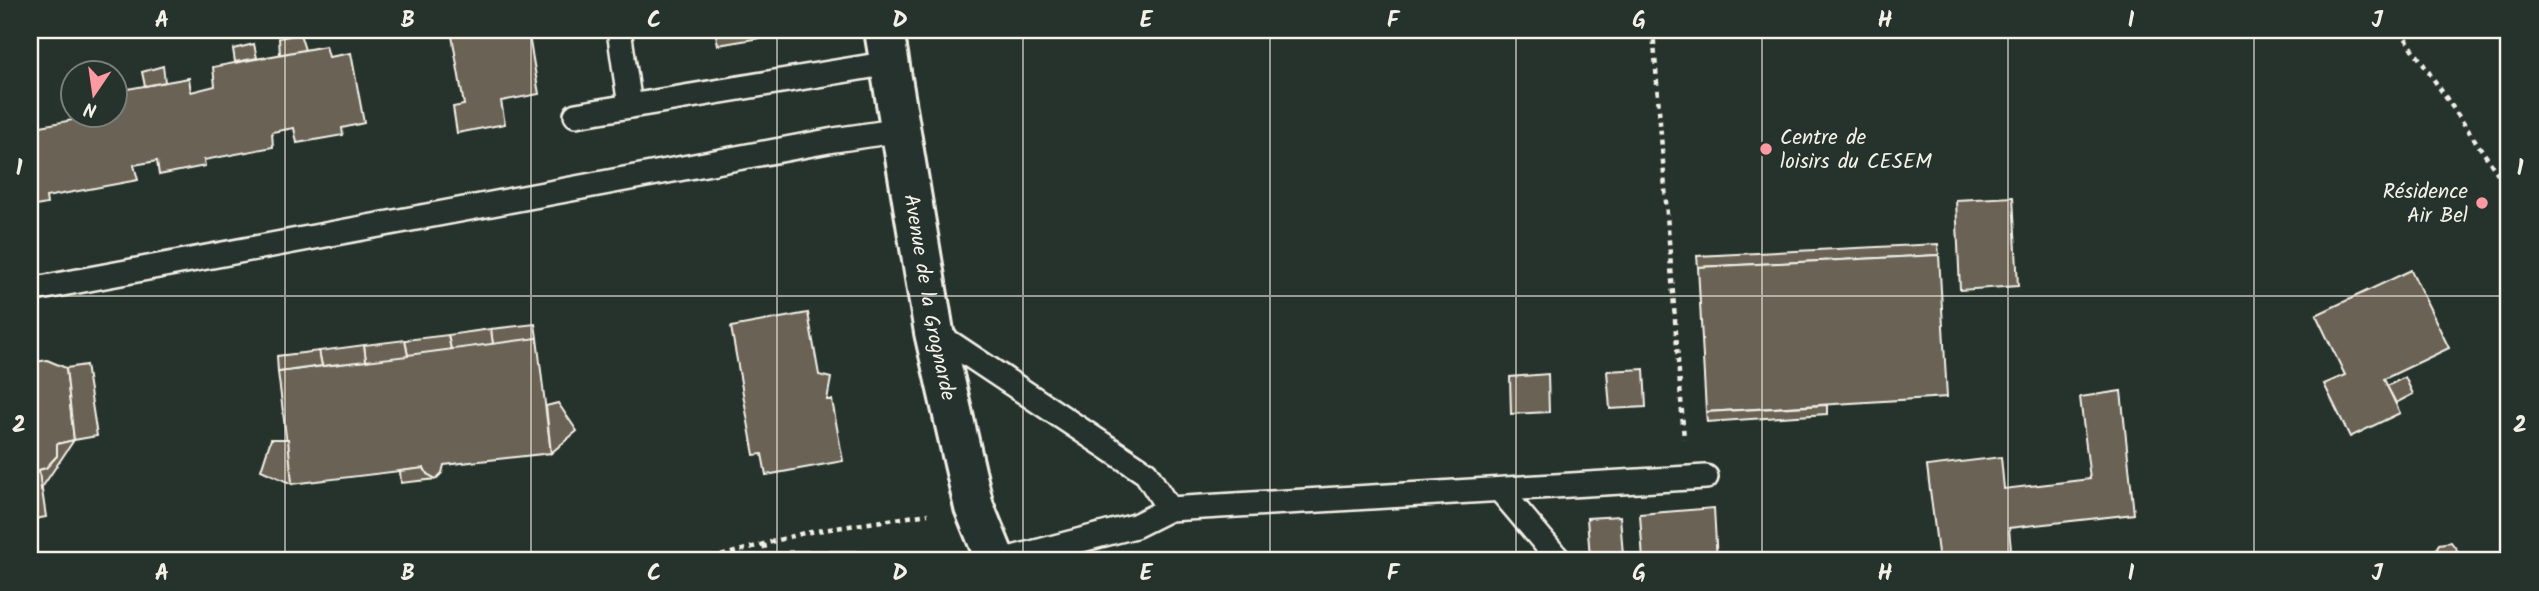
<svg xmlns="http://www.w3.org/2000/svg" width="2539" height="591" font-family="Kalam,sans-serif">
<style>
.green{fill:#5f7356;stroke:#aab29f;stroke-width:2}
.building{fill:#6b6354;stroke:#f4f1e8;stroke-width:2}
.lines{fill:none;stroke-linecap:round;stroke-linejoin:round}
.service-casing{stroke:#f4f1e8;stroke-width:28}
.tertiary-casing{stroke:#f4f1e8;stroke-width:44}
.path{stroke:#f4f1e8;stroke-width:4.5;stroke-dasharray:5 5;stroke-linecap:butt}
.service{stroke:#26332d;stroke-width:23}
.tertiary{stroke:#26332d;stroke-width:38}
.grid{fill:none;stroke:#f4f1e8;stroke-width:2;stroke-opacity:0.55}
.poi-dot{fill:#ff9aa2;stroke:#26332d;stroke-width:2.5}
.labels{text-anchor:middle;stroke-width:6;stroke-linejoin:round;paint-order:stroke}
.poi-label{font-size:21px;fill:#f4f1e8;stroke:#26332d;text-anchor:start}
.street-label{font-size:21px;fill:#f4f1e8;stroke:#26332d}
.neatline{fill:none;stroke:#f4f1e8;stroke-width:2.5}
.grid-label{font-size:23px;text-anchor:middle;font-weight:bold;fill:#f4f1e8}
</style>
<rect width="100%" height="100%" fill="#26332d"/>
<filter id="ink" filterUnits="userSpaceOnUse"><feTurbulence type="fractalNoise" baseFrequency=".0143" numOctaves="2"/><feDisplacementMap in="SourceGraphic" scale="14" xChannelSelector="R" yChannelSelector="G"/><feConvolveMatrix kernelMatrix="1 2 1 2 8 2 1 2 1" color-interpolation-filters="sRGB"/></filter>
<g filter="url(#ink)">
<!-- green -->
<path class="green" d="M789 551H855L894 561H790Z"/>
<!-- building -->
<g class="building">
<path d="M451 30H528L539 94 501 101 505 124 457 133 453 107 464 105Z"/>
<path d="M715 30H765L766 37 718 45Z"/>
<path d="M300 34 305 50 280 55 279 38Z"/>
<path d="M254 44 257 58 235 62 233 49Z"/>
<path d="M326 46 329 57 351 53 364 123 342 128 343 135 297 143 294 128 272 132 273 147 204 160 205 166 159 175 157 161 134 165 138 180 46 197 47 204 30 207V128L78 119V116H116V91L189 78 191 92 215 86 213 67Z"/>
<path d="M163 66 165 82 145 86 142 72Z"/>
<path d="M2013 197 2018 286 1960 290 1956 200Z"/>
<path d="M1938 244 1939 255 1698 267 1697 256Z"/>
<path d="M1939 255 1947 397 1706 412 1698 267Z"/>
<path d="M2411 270 2449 348 2384 379 2400 413 2350 437 2324 384 2345 375 2316 315Z"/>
<path d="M808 313 819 375 831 378 827 400H832L843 461 766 475 762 454 754 455 731 327Z"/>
<path d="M535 324 537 338 493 345 491 329Z"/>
<path d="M491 329 493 345 451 350 448 335Z"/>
<path d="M448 335 451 350 408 356 405 340Z"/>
<path d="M537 338 551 453 444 465 442 473 436 479 427 474 424 468 292 484 278 372Z"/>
<path d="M405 340 408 356 366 361 364 345Z"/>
<path d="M364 345 366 361 322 366 319 351Z"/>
<path d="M319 351 322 366 278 372 277 356Z"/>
<path d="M47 360 66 368 74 440 57 444V456L46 468 39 470 46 517 30 520V363Z"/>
<path d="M86 365 97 436 74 440 66 368Z"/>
<path d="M1644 369 1646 407 1610 409 1607 371Z"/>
<path d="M1548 374 1549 412 1511 414 1510 377Z"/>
<path d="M2405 377 2413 394 2396 403 2387 386Z"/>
<path d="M2121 391 2134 514 2009 528 2012 561H1939L1927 466 2001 457 2004 489 2090 479 2080 397Z"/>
<path d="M558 403 577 431 551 453 546 406Z"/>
<path d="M1827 405V414L1707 422 1706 412Z"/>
<path d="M271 439H288L292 484 261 470Z"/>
<path d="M74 440 41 489 39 470 46 468 57 456V444Z"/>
<path d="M424 468 427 474 436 479 401 483 400 471Z"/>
<path d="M1714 508 1717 561H1643L1640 514Z"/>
<path d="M1620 516 1623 555 1590 558 1587 518Z"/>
<path d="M2451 542 2463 558 2459 561H2429L2439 544Z"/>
<path d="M2433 554 2429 561H2356Z"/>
</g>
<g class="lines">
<!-- service casing -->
<g class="service-casing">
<g id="service">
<path d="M619 30 630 106"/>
<path d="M576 115 890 63"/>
<path d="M30 290 834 140 902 130"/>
<path d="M934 332 1146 473 1169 509"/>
<path d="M1500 490 1560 561"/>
<path d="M1001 561 1135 526 1169 509 1706 477"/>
</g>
</g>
<!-- tertiary casing -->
<g class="tertiary-casing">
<g id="tertiary">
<path id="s1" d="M884 30 934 332 974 507 996 561"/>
</g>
</g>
<!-- path -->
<g class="path">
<path d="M1653 30 1684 439"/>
<path d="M2400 30 2509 190"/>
<path d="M764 544 768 561"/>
<path d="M702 561 804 533 928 514"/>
</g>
<!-- service -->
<use href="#service" class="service"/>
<!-- tertiary -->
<use href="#tertiary" class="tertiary"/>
</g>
</g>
<!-- grid -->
<path class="grid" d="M285 30V561M531 30V561M777 30V561M1023 30V561M1270 30V561M1516 30V561M1762 30V561M2008 30V561M2254 30V561M30 296H2509"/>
<!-- markers -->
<g class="poi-dot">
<circle cx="1766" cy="149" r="7"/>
<circle cx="2482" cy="203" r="7"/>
</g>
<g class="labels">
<!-- poi labels -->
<g class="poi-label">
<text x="1780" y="144">Centre de<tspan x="1780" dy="24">loisirs du CESEM</tspan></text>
<text x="2468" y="198" text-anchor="end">Résidence<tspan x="2468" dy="24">Air Bel</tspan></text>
</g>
<!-- street labels -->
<g class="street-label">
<text dy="7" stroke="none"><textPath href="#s1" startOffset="271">Avenue de la Grognarde</textPath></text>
</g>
</g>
<!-- margin -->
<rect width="2539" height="591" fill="none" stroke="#26332d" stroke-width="77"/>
<!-- north arrow -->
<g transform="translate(94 94) rotate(193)"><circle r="33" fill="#26332d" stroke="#787f78" stroke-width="2"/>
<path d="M0-5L12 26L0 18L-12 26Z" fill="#ff9aa2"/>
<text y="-10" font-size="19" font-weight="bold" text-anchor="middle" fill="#f4f1e8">N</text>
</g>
<rect x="38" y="38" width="2462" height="514" class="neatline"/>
<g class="grid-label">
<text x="162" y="27">A</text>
<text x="408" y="27">B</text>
<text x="654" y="27">C</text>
<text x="900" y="27">D</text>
<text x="1146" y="27">E</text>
<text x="1393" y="27">F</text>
<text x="1639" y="27">G</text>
<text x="1885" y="27">H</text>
<text x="2131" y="27">I</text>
<text x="2377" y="27">J</text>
<text x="19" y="175">1</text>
<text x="2520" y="175">1</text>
<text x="19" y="432">2</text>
<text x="2520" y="432">2</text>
<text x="162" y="580">A</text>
<text x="408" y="580">B</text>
<text x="654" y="580">C</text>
<text x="900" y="580">D</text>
<text x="1146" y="580">E</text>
<text x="1393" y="580">F</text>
<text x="1639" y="580">G</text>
<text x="1885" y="580">H</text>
<text x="2131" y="580">I</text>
<text x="2377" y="580">J</text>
</g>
</svg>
